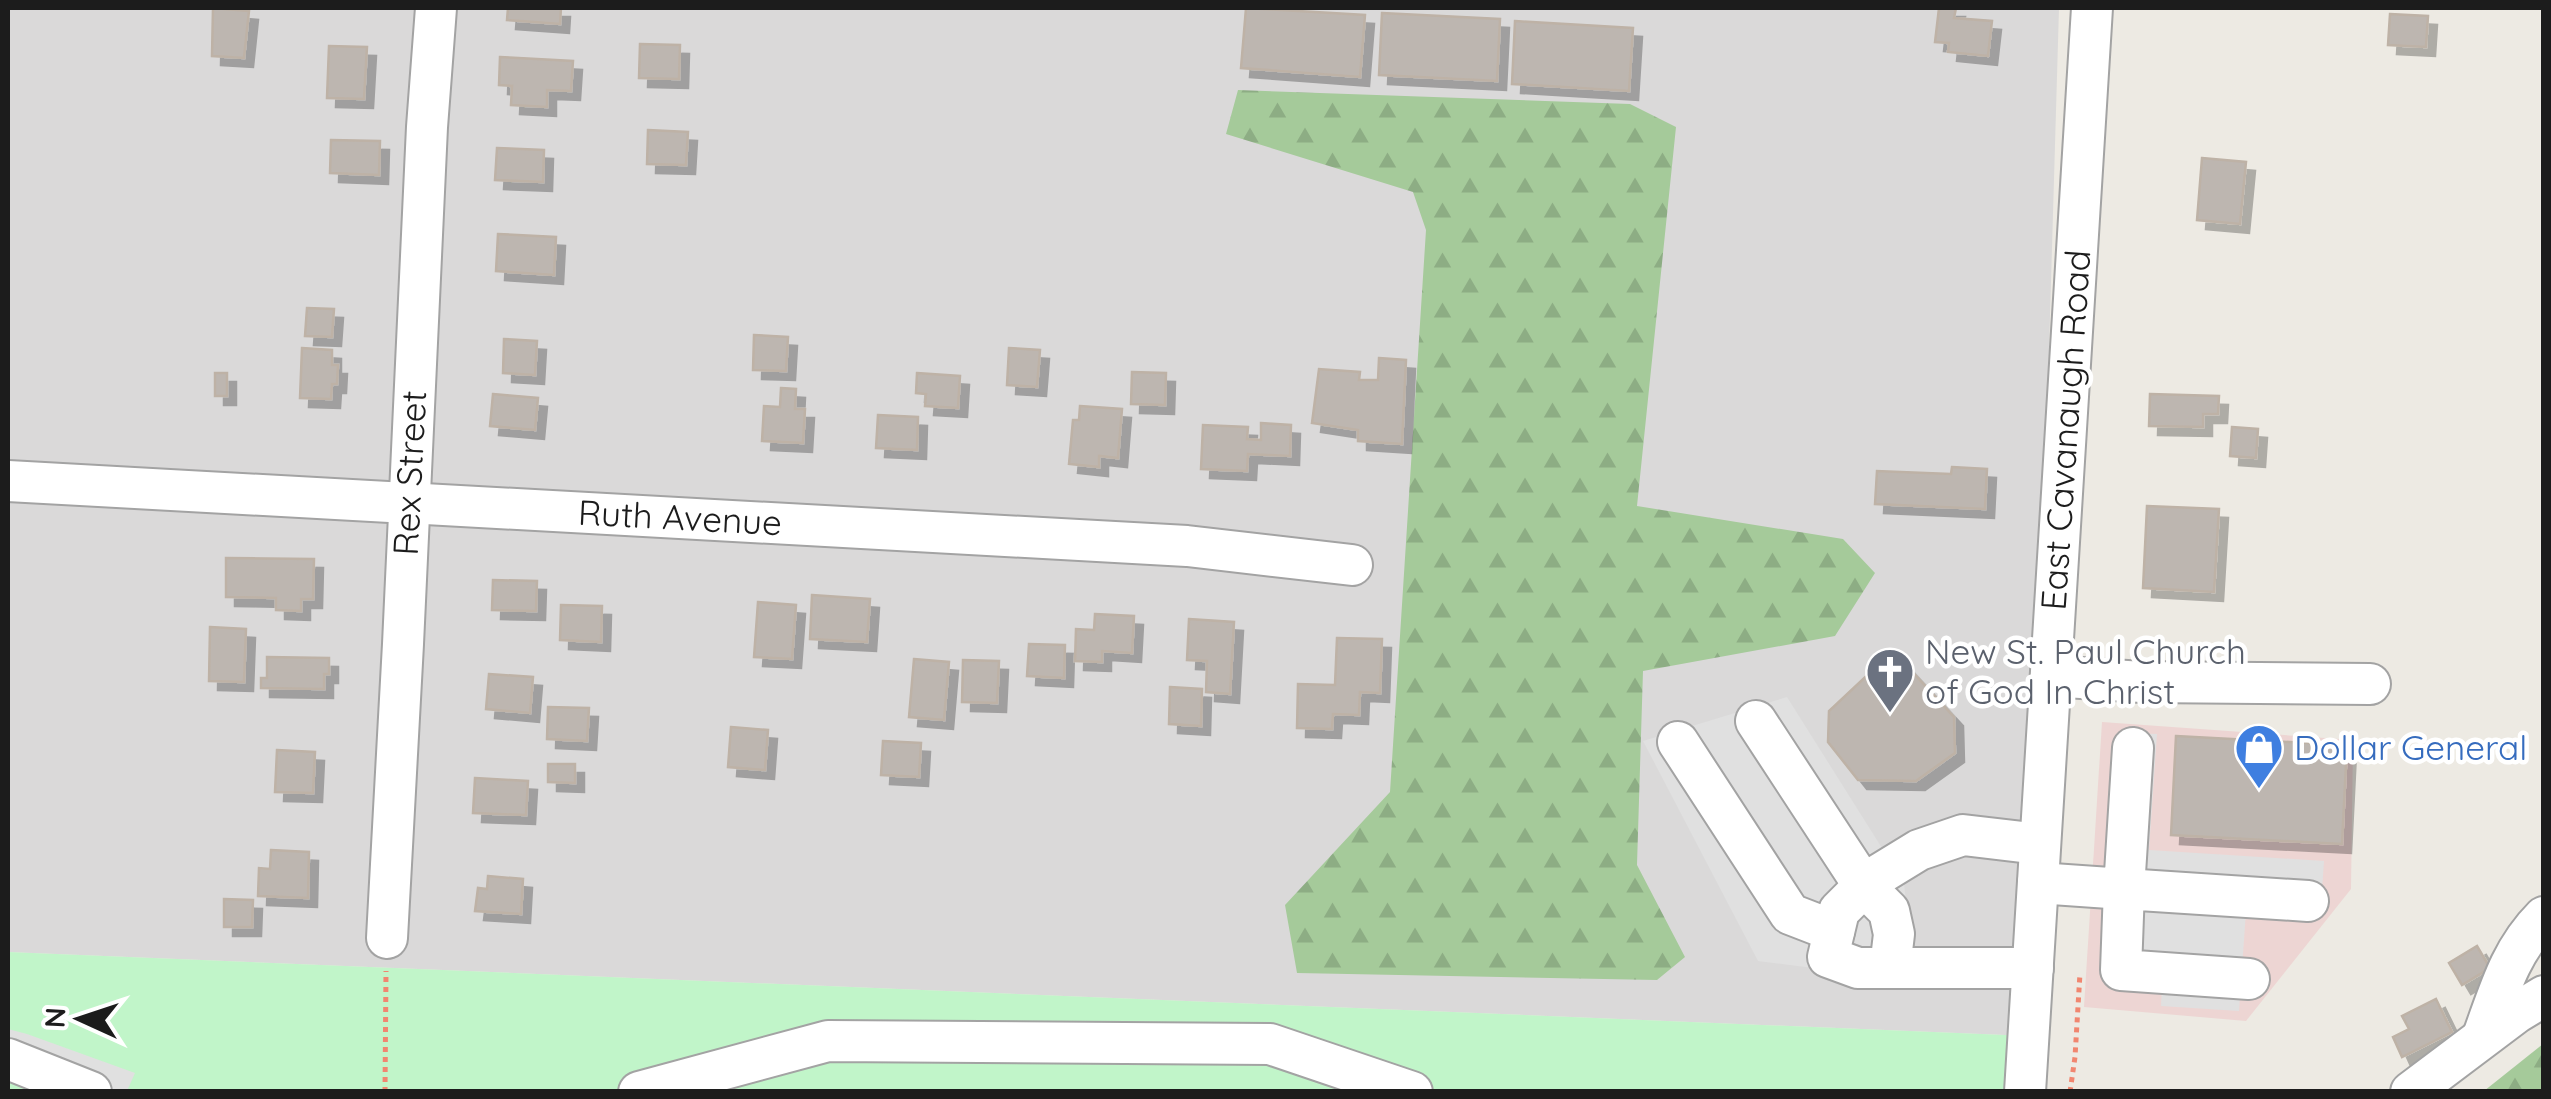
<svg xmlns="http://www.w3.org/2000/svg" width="2551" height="1099" font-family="Quicksand,sans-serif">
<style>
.residential{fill:#dad9d9}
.commercial{fill:#edd5d3}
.forest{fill:url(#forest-firs)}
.park{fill:#c1f5c9}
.parking{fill:#e0e0e0}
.building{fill:#bdb6b0;stroke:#beb2a6;stroke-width:2.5;filter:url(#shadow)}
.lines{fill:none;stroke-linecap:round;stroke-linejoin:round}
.minor-casing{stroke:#a3a3a3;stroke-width:44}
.path{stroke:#f18670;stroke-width:5;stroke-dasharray:5 5;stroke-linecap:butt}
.minor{stroke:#fff;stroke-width:40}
.labels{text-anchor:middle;stroke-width:9;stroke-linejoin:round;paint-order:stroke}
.street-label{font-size:35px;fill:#1c1c1c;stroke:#fff}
.worship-label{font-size:35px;fill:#5b616d;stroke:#fff;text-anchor:start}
.shop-label{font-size:35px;fill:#366cbe;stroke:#fff;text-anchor:start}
</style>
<defs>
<pattern id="forest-firs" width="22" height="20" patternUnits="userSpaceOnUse" patternTransform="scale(2.5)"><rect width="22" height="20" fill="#a5ca9a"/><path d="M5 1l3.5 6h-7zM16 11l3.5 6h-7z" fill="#8dad84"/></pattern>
<filter id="shadow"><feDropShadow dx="9" dy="9" stdDeviation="0" flood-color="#0004"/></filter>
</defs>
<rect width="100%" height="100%" fill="#edeae3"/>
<!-- residential -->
<path class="residential" d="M8 8H2059L2029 1036 8 952Z"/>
<!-- commercial -->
<path class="commercial" d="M2102 722 2353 740 2351 889 2246 1021 2084 1007Z"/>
<!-- forest -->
<g class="forest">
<path d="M1238 90 1630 104 1676 127 1637 506 1843 539 1875 573 1835 636 1643 671 1637 865 1685 957 1657 980 1297 973 1285 905 1390 792 1426 230 1413 192 1226 134Z"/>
<path d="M2543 1044V1091H2484Z"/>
</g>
<!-- park -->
<path class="park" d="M8 952 2029 1036 2027 1092H8Z"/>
<!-- parking -->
<g class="parking">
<path d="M1787 697 1904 883 1915 981 1758 961 1643 741Z"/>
<path d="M2126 733 2157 734 2149 850 2324 861 2321 905 2246 911 2239 1011 2161 1006 2162 984 2110 981Z"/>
<path d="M8 1029 27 1034 135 1073 127 1091H40L8 1078Z"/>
</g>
<!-- building -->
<g class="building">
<path d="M213 8 249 11 244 58 212 56Z"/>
<path d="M508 8H561L560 24 507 20Z"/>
<path d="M1246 8 1365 15 1360 77 1241 68Z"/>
<path d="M1939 8H1956L1954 18 1992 21 1988 56 1948 52 1949 43 1935 42Z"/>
<path d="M1382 13 1500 19 1497 81 1379 75Z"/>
<path d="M2390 14 2428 16 2426 47 2388 45Z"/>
<path d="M1515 21 1633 28 1629 91 1512 84Z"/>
<path d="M640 44 680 45 679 79 639 78Z"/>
<path d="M329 46 367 47 364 99 327 98Z"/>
<path d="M500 57 573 61 571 91 547 90V107L511 105 512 86 499 85Z"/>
<path d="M648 130 688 132 686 165 647 164Z"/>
<path d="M331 140 380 141 379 175 330 173Z"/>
<path d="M497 148 544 150 543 182 495 180Z"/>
<path d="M2202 158 2246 162 2240 224 2197 220Z"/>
<path d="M498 234 556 237 554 275 496 271Z"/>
<path d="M307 308 334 309 332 337 305 336Z"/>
<path d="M754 335 788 337 786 371 753 370Z"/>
<path d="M504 339 537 341 535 375 503 373Z"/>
<path d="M302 348 332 350V365H338L337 384H332L331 399 300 398Z"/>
<path d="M1009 348 1040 350 1037 387 1007 385Z"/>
<path d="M1379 358 1406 360 1402 444 1358 441V430L1312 423 1319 369 1360 372 1359 380H1378Z"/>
<path d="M1132 372 1166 373 1165 405 1131 404Z"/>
<rect x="215" y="373" width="12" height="23"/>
<path d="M917 373 960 376 958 408 925 406 926 394 916 393Z"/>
<path d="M781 388 796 389 795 409H805L803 443 762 441 764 406 780 407Z"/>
<path d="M493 394 538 398 535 430 490 426Z"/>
<path d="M2150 394 2219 396 2218 414H2203V427L2149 426Z"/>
<path d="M1080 406 1122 409 1118 458 1099 456V467L1069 464 1073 420H1079Z"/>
<path d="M878 415 918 417 917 450 876 448Z"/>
<path d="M1261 423 1291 425 1290 456 1248 454 1247 471 1201 469 1203 425 1248 427 1247 439 1261 440Z"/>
<path d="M2232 427 2258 429 2256 458 2230 456Z"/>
<path d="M1952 467 1987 469 1985 509 1875 504 1877 471 1951 474Z"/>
<path d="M2147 506 2219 509 2214 592 2143 588Z"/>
<path d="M226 558 314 559 313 599H301V611L276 610V598L226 597Z"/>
<path d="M493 580 537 581 536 611 492 610Z"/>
<path d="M812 595 870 599 867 642 810 639Z"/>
<path d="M758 602 796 605 792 659 754 657Z"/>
<path d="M561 605 602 606 601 642 560 640Z"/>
<path d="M1095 614 1134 616 1132 653 1102 651V662L1075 661 1076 629 1094 630Z"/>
<path d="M1189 619 1234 622 1230 694 1206 692 1207 661 1187 660Z"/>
<path d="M210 627 246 629 244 682 209 681Z"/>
<path d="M1337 638 1382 639 1380 693 1360 692 1359 715 1333 714 1332 729 1297 728 1298 684 1335 685Z"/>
<path d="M1029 644 1065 645 1064 678 1027 676Z"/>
<path d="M1893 651 1954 717 1955 753 1916 781 1858 780 1828 742 1829 711Z"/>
<path d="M267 657 329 658V674H324V689L261 688V678H267Z"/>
<path d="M914 659 949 662 944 720 909 717Z"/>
<path d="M963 660 999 661 997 703 962 702Z"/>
<path d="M489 674 533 677 530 713 486 709Z"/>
<path d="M1170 687 1202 689 1201 726 1169 724Z"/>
<path d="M548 707 589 708 587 741 547 739Z"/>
<path d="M731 727 768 730 765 770 728 767Z"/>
<path d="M2176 736 2347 745 2342 844 2171 835Z"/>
<path d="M883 741 921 743 919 777 881 775Z"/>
<path d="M277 750 315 752 313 793 275 792Z"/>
<path d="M548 764H575V783L548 782Z"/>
<path d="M475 778 528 781 526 815 473 813Z"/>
<path d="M271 850 309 852 308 898 258 896 259 868 270 869Z"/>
<path d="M488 876 523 879 521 914 475 911 478 888 487 889Z"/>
<path d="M224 899 253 900 252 927H224Z"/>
<path d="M2477 946 2490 968 2462 985 2449 963Z"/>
<path d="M2436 999 2452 1032 2402 1057 2393 1037 2409 1029 2402 1016Z"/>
</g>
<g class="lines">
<!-- minor casing -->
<g class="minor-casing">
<g id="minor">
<path d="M8 481 1187 546 1352 565"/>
<path d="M2051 676 2142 682 2370 684"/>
<path d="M1756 721 1864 886 1889 911 1894 934 1890 968"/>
<path d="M1678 742 1790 914 1834 931"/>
<path d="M2038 883 2124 889 2133 748"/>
<path d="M387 938 403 644 427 127 436 8"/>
<path d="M2033 968H1858L1828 957 1839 911 1870 880 1919 850 1963 835 2040 844"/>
<path d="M2249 979 2121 970 2124 889 2308 901"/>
<path d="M2483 1036C2499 992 2510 951 2544 917"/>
<path d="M8 1059 91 1092"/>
<path d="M639 1092 828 1041 1270 1044 1412 1092"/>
<path d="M2025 1092 2092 8"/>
<path d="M2411 1092 2516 1013 2544 996"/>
</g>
</g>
<!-- path -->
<g class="path">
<path d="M385 1092 386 971"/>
<path d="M2070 1092 2075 1057 2080 973"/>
</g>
<!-- minor -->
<use href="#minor" class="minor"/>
</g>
<!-- icons -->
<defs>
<g id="church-pin" transform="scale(2.5)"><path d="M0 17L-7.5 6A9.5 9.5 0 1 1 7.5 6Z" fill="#6b7280" stroke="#fff"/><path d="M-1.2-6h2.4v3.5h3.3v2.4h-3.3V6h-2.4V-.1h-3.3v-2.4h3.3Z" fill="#fff"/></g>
<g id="shop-pin" transform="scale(2.5)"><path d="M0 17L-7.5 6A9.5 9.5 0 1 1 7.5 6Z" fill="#3f7fe0" stroke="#fff"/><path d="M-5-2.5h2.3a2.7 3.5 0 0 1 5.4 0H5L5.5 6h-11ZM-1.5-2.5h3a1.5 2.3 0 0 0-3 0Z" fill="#fff"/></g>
</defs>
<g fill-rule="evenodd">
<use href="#church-pin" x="1890" y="672"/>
<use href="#shop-pin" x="2259" y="748"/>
</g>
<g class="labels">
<!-- street labels -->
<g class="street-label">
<text transform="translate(2066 430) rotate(-86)" y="12">East Cavanaugh Road</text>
<text transform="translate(410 473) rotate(-87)" y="12">Rex Street</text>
<text transform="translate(680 518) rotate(3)" y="12">Ruth Avenue</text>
</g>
<!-- worship labels -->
<g class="worship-label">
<text x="1925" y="664">New St. Paul Church<tspan x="1925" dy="40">of God In Christ</tspan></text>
</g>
<!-- shop labels -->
<g class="shop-label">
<text x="2294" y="760">Dollar General</text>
</g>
</g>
<!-- border -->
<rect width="2551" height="1099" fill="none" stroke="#1c1c1c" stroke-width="20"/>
<!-- north arrow -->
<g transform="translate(80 1019) rotate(273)" stroke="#ffffff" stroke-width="8" paint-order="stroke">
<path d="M0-8L18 38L0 25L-18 38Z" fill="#1c1c1c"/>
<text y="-15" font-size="28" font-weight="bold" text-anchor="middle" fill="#1c1c1c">N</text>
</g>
</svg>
